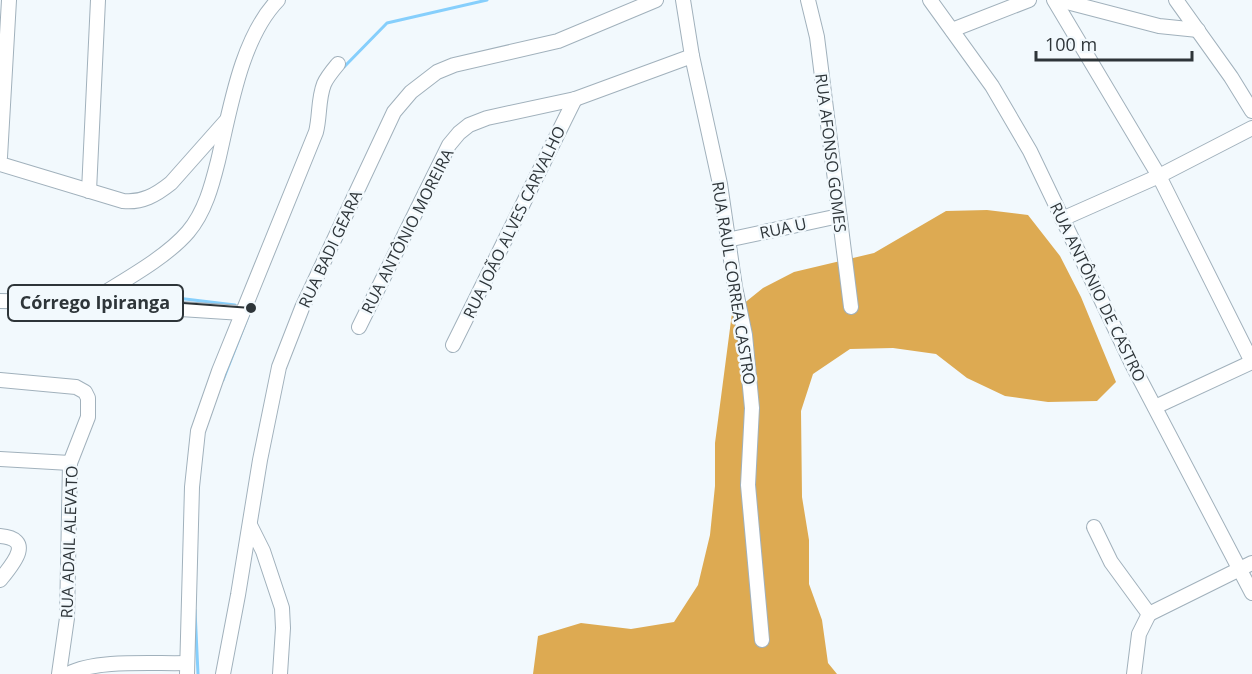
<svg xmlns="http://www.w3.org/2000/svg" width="1252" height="674" font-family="'Open Sans',sans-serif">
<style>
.forest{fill:#ddaa52}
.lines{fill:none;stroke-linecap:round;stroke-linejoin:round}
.stream{stroke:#86cffc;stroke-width:3}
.minor-casing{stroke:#a1b1bc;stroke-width:16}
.minor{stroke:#fff;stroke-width:14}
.labels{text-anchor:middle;stroke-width:5;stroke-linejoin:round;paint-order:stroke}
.street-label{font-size:16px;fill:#2e3539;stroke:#f2f9fd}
.leader{fill:none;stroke:#2e3539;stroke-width:2}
.callout-dot{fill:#2e3539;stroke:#f2f9fd;stroke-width:2}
.callout{fill:#f2f9fd;stroke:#2e3539;stroke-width:2}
.callout-label{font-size:18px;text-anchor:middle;font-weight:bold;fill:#2e3539}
</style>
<rect width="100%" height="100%" fill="#f2f9fd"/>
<!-- forest -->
<path class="forest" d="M987 210 1028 215 1060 256 1081 297 1116 382 1097 401 1048 402 1005 396 967 378 936 354 893 348 850 349 813 374 801 411 802 497 809 540V584L822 620 828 663 837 674H533L538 636 581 623 631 629 674 622 698 585 710 535 715 486V443L732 313 763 288 794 272 874 253 946 211Z"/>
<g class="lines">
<!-- stream -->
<g class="stream">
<path d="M344 67 387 23 487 0"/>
<path d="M125 295 177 298 235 305"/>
<path d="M223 380 250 311"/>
<path d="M195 610 198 674"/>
</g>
<!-- minor casing -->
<g class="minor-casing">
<g id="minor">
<path d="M683 0 692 56 720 184 735 287 745 335 752 408 748 485 762 640"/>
<path d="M808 0 817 37 851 307"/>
<path d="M930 0 992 86 1030 151 1132 364 1252 593"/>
<path d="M1054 0 1159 176 1252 362"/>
<path d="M1059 0 1159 26 1198 30"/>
<path d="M1176 0 1231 77 1252 111"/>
<path d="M952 30 1029 0"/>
<path d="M0 157 9 0"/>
<path d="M0 164 123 201C142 203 156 195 171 183L226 121"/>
<path d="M89 191 98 0"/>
<path d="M1062 219 1159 176 1252 128"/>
<path d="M727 240 839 216"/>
<path d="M0 301 88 303 242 313"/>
<path d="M88 303C119 283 165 259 188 232 205 212 212 185 218 161 230 110 241 38 278 0"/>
<path d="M359 327 449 145 459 133 469 125 487 118 575 99 692 56"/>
<path d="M453 345 575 99"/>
<path d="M0 380 76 387 85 392 88 398V417L70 463 67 618 59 674"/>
<path d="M1155 407 1252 362"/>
<path d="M0 459 70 463"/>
<path d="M250 525 263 551 282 608 283 628 280 674"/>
<path d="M1094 527 1111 562 1149 614"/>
<path d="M0 536C35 539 13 564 0 580"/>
<path d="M1149 614 1252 563"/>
<path d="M68 674C97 659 153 664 187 663"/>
<path d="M187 674 192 487 198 431 219 371 316 132C320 117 318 99 324 84 327 77 333 70 338 64"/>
<path d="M223 674 238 595 260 460 279 367 302 308 394 112 411 92 437 72 454 65 558 41 656 0"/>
<path d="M1134 674 1139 634 1149 614"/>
</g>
</g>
<!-- minor -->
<use href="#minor" class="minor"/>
</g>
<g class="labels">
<!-- street labels -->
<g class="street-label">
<text transform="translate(831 153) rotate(83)" y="6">RUA AFONSO GOMES</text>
<text transform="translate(514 222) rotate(-64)" y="6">RUA JOÃO ALVES CARVALHO</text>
<text transform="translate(783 228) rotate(-12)" y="6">RUA U</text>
<text transform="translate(407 231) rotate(-63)" y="6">RUA ANTÔNIO MOREIRA</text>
<text transform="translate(330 249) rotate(-65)" y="6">RUA BADI GEARA</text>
<text transform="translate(734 283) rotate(81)" y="6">RUA RAUL CORREA CASTRO</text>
<text transform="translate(1098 292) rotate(64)" y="6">RUA ANTÔNIO DE CASTRO</text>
<text transform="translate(69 542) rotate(-88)" y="6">RUA ADAIL ALEVATO</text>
</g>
</g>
<!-- callouts -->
<path class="leader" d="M251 308L183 303"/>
<circle class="callout-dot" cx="251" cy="308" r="6"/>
<rect class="callout" x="8" y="285" width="175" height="36" rx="6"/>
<g class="callout-label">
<text x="95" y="309">Córrego Ipiranga</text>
</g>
<!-- scale -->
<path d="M1036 51v9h156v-9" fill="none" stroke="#2e3539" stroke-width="3"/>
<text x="1045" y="51" font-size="18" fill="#2e3539" stroke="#f2f9fd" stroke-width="4.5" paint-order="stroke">100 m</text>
</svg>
